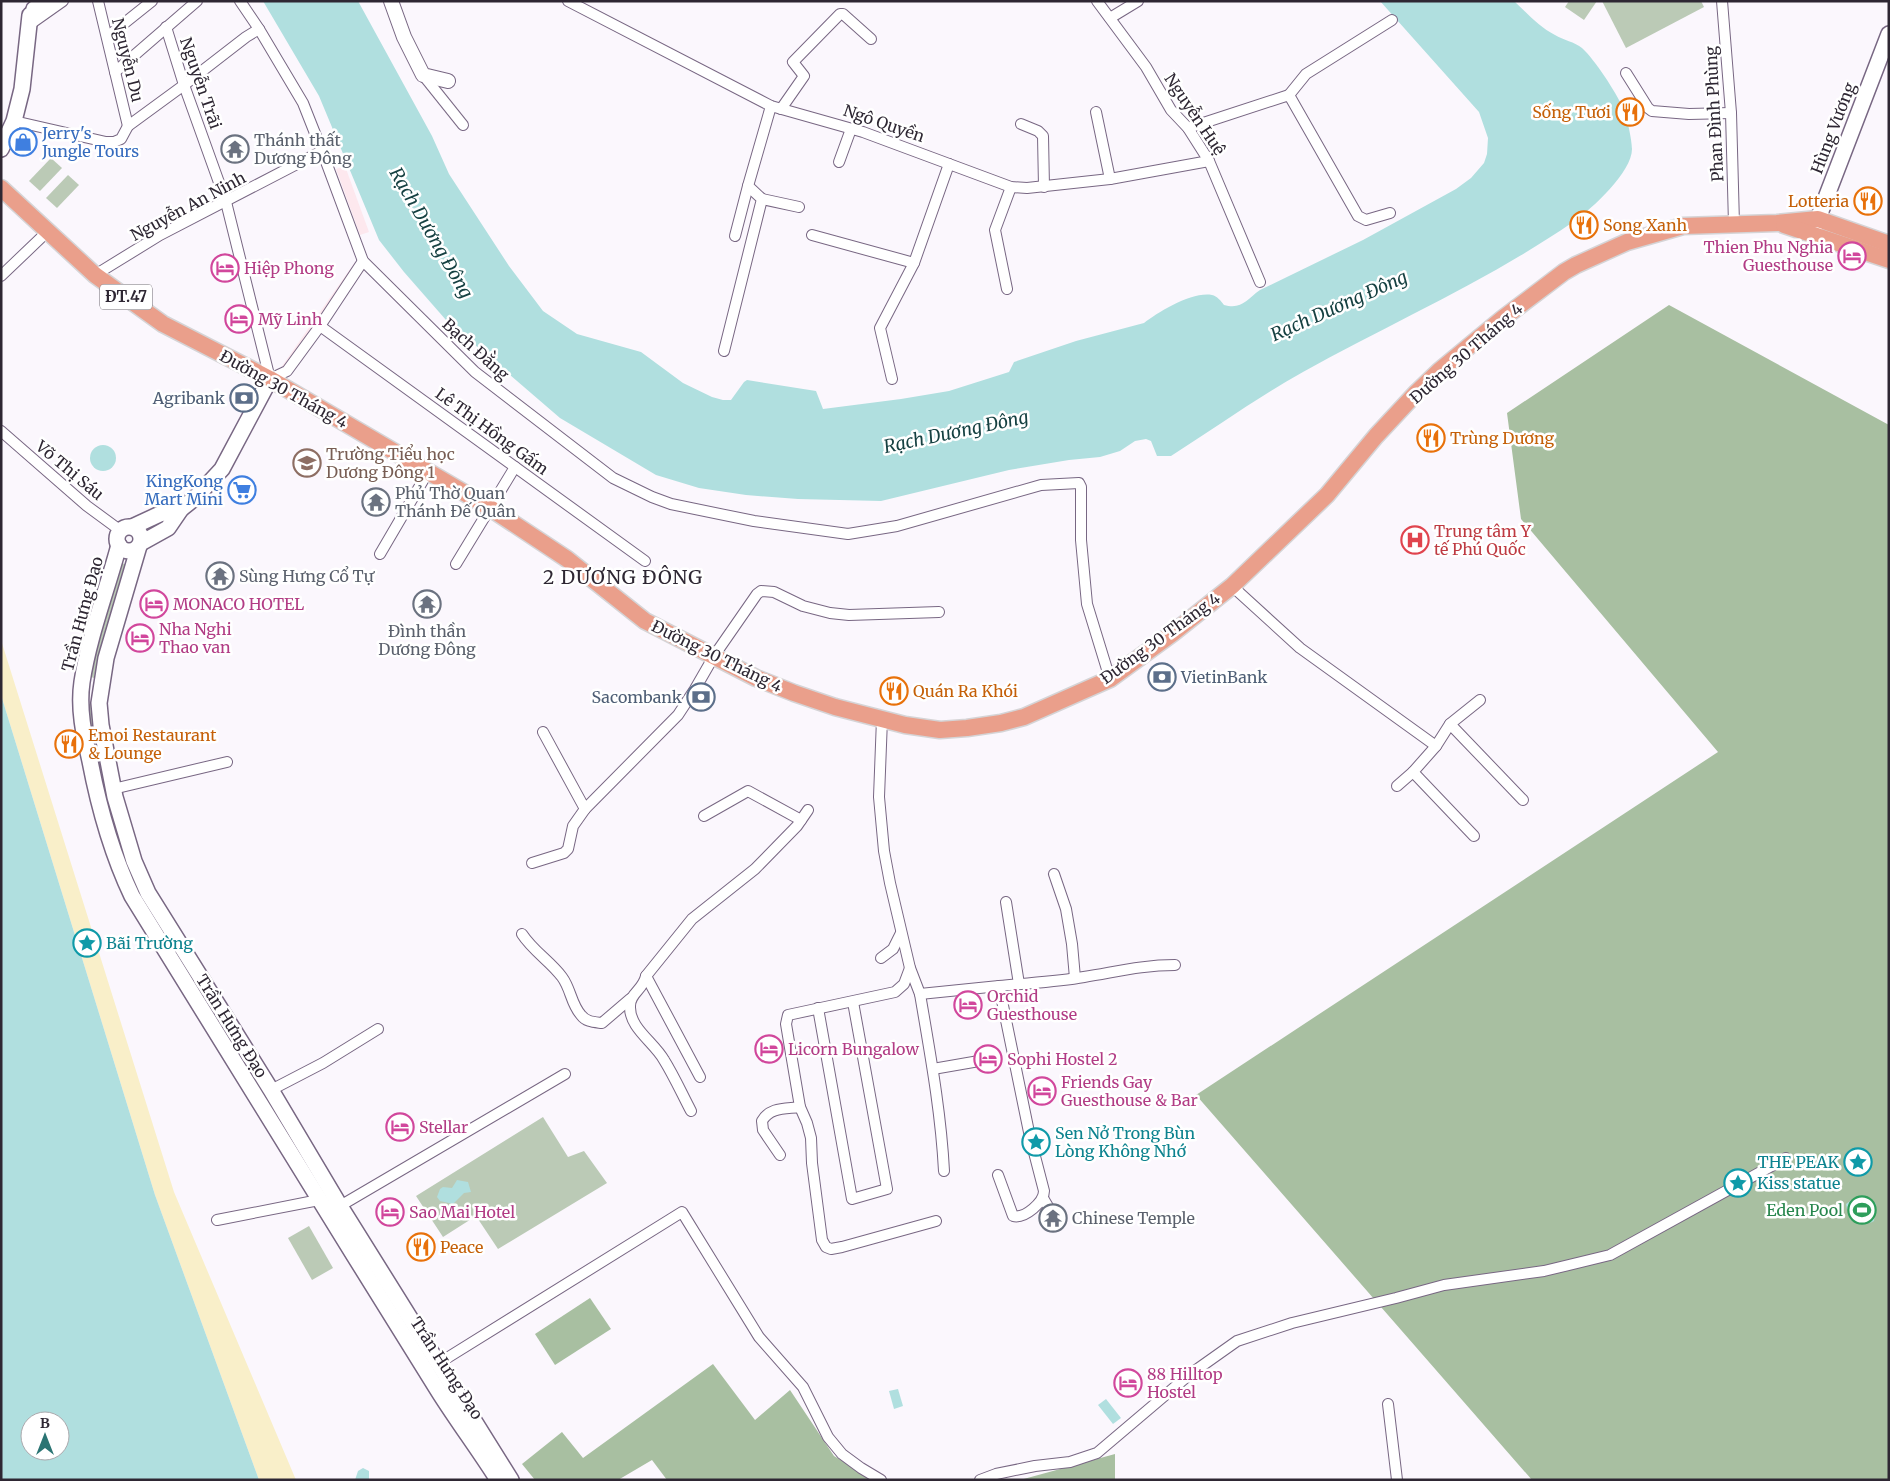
<svg xmlns="http://www.w3.org/2000/svg" width="1890" height="1481" font-family="Merriweather,serif">
<style>
.commercial{fill:#fde8ee}
.green{fill:#bbcab6}
.forest{fill:#a8bfa1}
.sand{fill:#f9efc9}
.water{fill:#b0dfdf;fill-rule:evenodd}
.lines{fill:none;stroke-linecap:round;stroke-linejoin:round}
.minor-casing{stroke:#786783;stroke-width:12}
.tertiary-casing{stroke:#786783;stroke-width:16}
.secondary-casing{stroke:#786783;stroke-width:18}
.primary-casing{stroke:#d5d4d6;stroke-width:19}
.minor{stroke:#fff;stroke-width:10}
.tertiary{stroke:#fff;stroke-width:14}
.secondary{stroke:#fff;stroke-width:15}
.primary{stroke:#ea9f8b;stroke-width:16}
.labels{text-anchor:middle;stroke-width:5;stroke-linejoin:round;paint-order:stroke}
.shield{fill:#fff;stroke:#6d6870;stroke-width:1}
.shield-label{font-size:15px;font-weight:bold;fill:#2e2733}
.street-label{font-size:16px;fill:#2e2733;stroke:#fff}
.food-label{font-size:16px;fill:#c56008;stroke:#fff;text-anchor:start}
.shop-label{font-size:16px;fill:#366cbe;stroke:#fff;text-anchor:start}
.worship-label{font-size:16px;fill:#5b616d;stroke:#fff;text-anchor:start}
.hotel-label{font-size:16px;fill:#b23c85;stroke:#fff;text-anchor:start}
.service-label{font-size:16px;fill:#4e5e75;stroke:#fff;text-anchor:end}
.education-label{font-size:16px;fill:#785e54;stroke:#fff;text-anchor:start}
.health-label{font-size:16px;fill:#be3a42;stroke:#fff;text-anchor:start}
.culture-label{font-size:16px;fill:#0d838f;stroke:#fff;text-anchor:start}
.leisure-label{font-size:16px;fill:#27864d;stroke:#fff;text-anchor:end}
.water-label{font-size:18px;font-style:italic;fill:#164142;stroke:#fff}
.quarter-label{font-size:19px;letter-spacing:1px;fill:#2e2733;stroke:#fff}
</style>
<rect width="100%" height="100%" fill="#fbf7fd"/>
<!-- commercial -->
<g class="commercial">
<path d="M345 166 369 232 360 235 336 169Z"/>
<path d="M355 262 365 269 290 376 280 369Z"/>
</g>
<!-- green -->
<g class="green">
<path d="M1569 1H1597L1584 20 1565 7Z"/>
<path d="M1602 1H1701L1704 7 1626 48Z"/>
<path d="M51 158 62 168 40 191 29 181Z"/>
<path d="M68 175 79 185 57 208 46 198Z"/>
<path d="M122 563 127 565 98 657 94 678 88 676Z"/>
<path d="M88 704H93L107 792 102 793 92 744Z"/>
<path d="M543 1117 568 1157 584 1151 607 1183 498 1249 476 1216 443 1237 416 1196Z"/>
<path d="M309 1226 333 1268 312 1280 288 1238Z"/>
</g>
<!-- forest -->
<g class="forest">
<path d="M1669 305 1889 425V1480H1532L1196 1095 1718 752 1521 519 1507 413Z"/>
<path d="M590 1298 611 1329 555 1365 535 1334Z"/>
<path d="M713 1364 755 1420 790 1390 834 1456 875 1480H667L652 1460 618 1480H535L522 1464 562 1432 583 1458Z"/>
<path d="M1115 1454V1480H1020Z"/>
</g>
<!-- sand -->
<path class="sand" d="M1 640 174 1192 296 1480H259L155 1195 1 695Z"/>
<!-- water -->
<g class="water">
<path d="M263 1H358L432 136 449 174 509 266 543 311 577 334 641 352 683 383 712 397 723 400H731L744 382 747 380 816 391 823 409 901 399 949 391 1009 372 1014 362 1076 341 1144 323C1158 312 1193 291 1212 295 1217 296 1221 301 1224 305 1242 310 1247 299 1260 290L1363 240 1456 189 1471 178 1484 163 1487 154 1488 138 1479 112 1380 1H1514C1527 13 1539 27 1555 35 1563 40 1575 42 1582 48 1595 60 1616 92 1623 108 1627 117 1632 140 1632 149 1632 172 1592 209 1573 222 1489 280 1393 322 1303 372 1258 397 1215 428 1171 456H1157L1151 441 1146 439 1135 441 1120 451 1100 457 1069 460 1009 470 881 501 798 499 746 495 699 488 656 475 560 418 446 320 404 272 379 240 319 96Z"/>
<circle cx="103" cy="458" r="13"/>
<path d="M1 695 155 1195 259 1480H1ZM30 1421H60V1451H30Z"/>
<path d="M457 1180 468 1182 471 1192 464 1193 453 1204 440 1201 437 1197 440 1189 443 1187 452 1188Z"/>
<path d="M1856 1197 1864 1198 1869 1204 1874 1202 1876 1204 1874 1221 1870 1223H1861L1847 1209 1846 1204Z"/>
<path d="M898 1389 903 1406 894 1409 889 1391Z"/>
<path d="M1106 1399 1121 1418 1113 1424 1098 1405Z"/>
<path d="M363 1468 369 1471V1480H355L358 1471Z"/>
</g>
<g class="lines">
<!-- minor casing -->
<g class="minor-casing">
<g id="minor">
<path d="M98 1 128 126"/>
<path d="M240 1 259 29 303 103 322 151 363 261 475 372 613 478 652 497 671 504 754 521 848 534 897 526 1041 485 1079 483 1081 487V540L1087 604 1110 679"/>
<path d="M568 1 771 106 863 132 1011 187 1027 188 1110 179 1209 161"/>
<path d="M1097 1 1146 67 1171 110 1188 128 1209 161 1260 282"/>
<path d="M1722 1 1731 113 1734 224"/>
<path d="M1110 18 1138 1"/>
<path d="M29 25 63 1"/>
<path d="M166 27 184 85 226 202 270 379 287 371 320 326 363 261"/>
<path d="M107 37 152 1"/>
<path d="M115 72 197 1"/>
<path d="M1626 73 1648 108 1652 111 1689 114 1731 113"/>
<path d="M423 75 463 125"/>
<path d="M1289 95 1306 74 1392 20"/>
<path d="M781 109 804 76 793 62 840 14H843L871 39"/>
<path d="M1096 112 1110 179"/>
<path d="M14 121 106 142H114L121 139 128 126 184 85 246 37 259 29"/>
<path d="M1021 124 1038 131 1043 136 1044 187"/>
<path d="M1188 128 1289 95 1358 216 1366 220 1390 213"/>
<path d="M839 162 851 129"/>
<path d="M762 199 799 207"/>
<path d="M812 235 914 263"/>
<path d="M735 236 748 186"/>
<path d="M95 275 160 235 322 151"/>
<path d="M1 276 48 231"/>
<path d="M1007 289 995 230 1011 187"/>
<path d="M320 326 645 561"/>
<path d="M724 351 762 199 748 186 771 106"/>
<path d="M892 379 880 328 914 263 949 164"/>
<path d="M1 431 87 506 121 531"/>
<path d="M380 554 428 472"/>
<path d="M456 564 515 467"/>
<path d="M1232 586 1300 648 1436 746"/>
<path d="M882 719 879 797 884 851 890 883 910 968 920 994 999 986 1030 1137 1044 1191C1044 1202 1025 1219 1013 1216L998 1175"/>
<path d="M1450 724 1523 800"/>
<path d="M543 732 585 809 678 715 695 689 714 656 757 594 761 591 774 592 803 606 830 613 849 615 939 612"/>
<path d="M1397 786 1413 772"/>
<path d="M113 789 227 762"/>
<path d="M704 816 748 791 801 820"/>
<path d="M1474 836 1413 772 1436 746 1450 724 1480 700"/>
<path d="M532 863 564 853 568 849 573 826 585 809"/>
<path d="M1054 874 1066 909 1072 944 1075 978"/>
<path d="M1006 902 1019 984"/>
<path d="M522 934C533 951 550 961 562 977 571 989 571 1004 581 1015 586 1022 594 1022 602 1023L630 999"/>
<path d="M881 958 893 949 901 933"/>
<path d="M910 968 904 984 895 992 788 1015 786 1024 800 1107 807 1123 811 1138 812 1163 822 1240 826 1247 831 1249 842 1247 936 1221"/>
<path d="M646 976 700 1077"/>
<path d="M999 986C1027 983 1056 982 1084 977 1116 972 1142 965 1175 965"/>
<path d="M920 994C930 1053 941 1112 944 1171"/>
<path d="M818 1008 852 1199 887 1189 853 1002"/>
<path d="M933 1069 979 1061"/>
<path d="M271 1090 323 1063 378 1029"/>
<path d="M691 1111C682 1094 674 1076 664 1060 654 1042 629 1028 630 1006 630 993 643 990 646 976L692 919 755 869 797 826 808 810"/>
<path d="M780 1155 763 1130 762 1121C770 1107 785 1109 800 1107"/>
<path d="M1043 1198 1053 1215"/>
<path d="M340 1206 565 1074"/>
<path d="M217 1220 319 1200"/>
<path d="M439 1363 682 1212 759 1337 803 1387 828 1437 842 1454 861 1468 881 1480"/>
<path d="M1388 1404 1397 1480"/>
<path d="M980 1480 996 1474 1035 1466 1070 1462 1097 1453 1189 1375 1237 1341 1292 1323 1396 1298 1444 1285 1544 1271 1610 1255 1786 1158"/>
</g>
</g>
<!-- tertiary casing -->
<g class="tertiary-casing">
<path id="tertiary" d="M391 1 404 37 423 75 448 81"/>
</g>
<!-- secondary casing -->
<g class="secondary-casing">
<g id="secondary">
<path d="M34 9 46 1"/>
<path d="M1 149 14 121 22 89 30 15"/>
<path d="M1814 229 1889 34"/>
<path d="M132 527 160 514 181 509"/>
<circle cx="129" cy="539" r="12"/>
<path d="M141 543 168 528 181 509 196 497 222 469 270 379"/>
<path d="M119 545C107 590 89 636 82 682 78 709 84 735 90 761 99 808 111 852 132 896 234 1061 336 1227 439 1392 458 1422 479 1450 498 1480"/>
<path d="M139 546 106 658 99 703 101 725 115 797 134 861 148 893 271 1090 340 1206 511 1480"/>
</g>
</g>
<!-- primary casing -->
<g class="primary-casing">
<g id="primary">
<path d="M1 188 95 275 163 324 270 379 490 508 567 559 645 621 756 678 794 693 835 707 905 725 940 730 967 728 1001 723 1024 717 1110 679 1173 633 1232 586 1327 495 1376 436 1417 392 1439 371 1502 319 1564 272 1576 265 1627 242 1683 226 1777 223 1818 219 1889 244"/>
<path d="M1784 225 1889 260"/>
</g>
</g>
<!-- minor -->
<use href="#minor" class="minor"/>
<!-- tertiary -->
<use href="#tertiary" class="tertiary"/>
<!-- secondary -->
<use href="#secondary" class="secondary"/>
<!-- primary -->
<use href="#primary" class="primary"/>
</g>
<!-- icons -->
<defs>
<g id="restaurant-ring" transform="scale(1.4375)"><circle r="9.5" fill="#fff" stroke="#e8710a" stroke-width="1.5"/><path d="M-5-6h1v4h1v-4h1v4h1v-4h1v5L-1.5 .5V6h-2V.5L-5-1ZM5-6V6H3V1.5H1.5Q1.5-4 5-6Z" fill="#e8710a"/></g>
<g id="shop-ring" transform="scale(1.4375)"><circle r="9.5" fill="#fff" stroke="#3f7fe0" stroke-width="1.5"/><path d="M-5-2.5h2.3a2.7 3.5 0 0 1 5.4 0H5L5.5 6h-11ZM-1.5-2.5h3a1.5 2.3 0 0 0-3 0Z" fill="#3f7fe0"/></g>
<g id="temple-ring" transform="scale(1.4375)"><circle r="9.5" fill="#fff" stroke="#6b7280" stroke-width="1.5"/><path d="M0-6L5-2H3V0L6.5 2.5H4V6H1.5V3h-3V6H-4V2.5H-6.5L-3 0V-2H-5Z" fill="#6b7280"/></g>
<g id="hotel-ring" transform="scale(1.4375)"><circle r="9.5" fill="#fff" stroke="#d1479c" stroke-width="1.5"/><path d="M-6-4.5h1.5V1H6V5H4.5V3h-9V5H-6ZM-4 0a1.8 1.8 0 1 1 3.6 0ZM.5 0V-2.5h3Q6-2.5 6 0Z" fill="#d1479c"/></g>
<g id="bank-ring" transform="scale(1.4375)"><circle r="9.5" fill="#fff" stroke="#5c6f8a" stroke-width="1.5"/><path d="M-6-4H6V4H-6ZM0-2.3a2.3 2.3 0 1 0 0 4.6a2.3 2.3 0 1 0 0-4.6Z" fill="#5c6f8a"/></g>
<g id="school-ring" transform="scale(1.4375)"><circle r="9.5" fill="#fff" stroke="#8d6e63" stroke-width="1.5"/><path d="M0-5L7-2L0 1L-7-2ZM-4 1L0 2.5L4 1V4Q0 6-4 4Z" fill="#8d6e63"/></g>
<g id="supermarket-ring" transform="scale(1.4375)"><circle r="9.5" fill="#fff" stroke="#3f7fe0" stroke-width="1.5"/><path d="M-6-5.5h2.5l.6 2H6L4.5 2H-2.5L-4.4-4H-6ZM-1.5 3.2a1.3 1.3 0 1 0 .1 0ZM3 3.2a1.3 1.3 0 1 0 .1 0Z" fill="#3f7fe0"/></g>
<g id="hospital-ring" transform="scale(1.4375)"><circle r="9.5" fill="#fff" stroke="#e0444e" stroke-width="1.5"/><path d="M-5-5h3v3.5h4V-5h3V5h-3V1.5h-4V5h-3Z" fill="#e0444e"/></g>
<g id="sight-ring" transform="scale(1.4375)"><circle r="9.5" fill="#fff" stroke="#0f9aa8" stroke-width="1.5"/><path d="M0-6L1.8-2.2L6-1.7L2.9 1.2L3.7 5.4L0 3.3L-3.7 5.4L-2.9 1.2L-6-1.7L-1.8-2.2Z" fill="#0f9aa8"/></g>
<g id="stadium-ring" transform="scale(1.4375)"><circle r="9.5" fill="#fff" stroke="#2e9e5b" stroke-width="1.5"/><path d="M0-5a6.5 5 0 1 0 0 10a6.5 5 0 1 0 0-10ZM-3.5-1.8h7v3.6h-7Z" fill="#2e9e5b"/></g>
</defs>
<g fill-rule="evenodd">
<use href="#restaurant-ring" x="1630" y="112"/>
<use href="#shop-ring" x="23" y="142"/>
<use href="#temple-ring" x="235" y="149"/>
<use href="#restaurant-ring" x="1868" y="201"/>
<use href="#restaurant-ring" x="1584" y="225"/>
<use href="#hotel-ring" x="1852" y="256"/>
<use href="#hotel-ring" x="225" y="268"/>
<use href="#hotel-ring" x="239" y="319"/>
<use href="#bank-ring" x="244" y="398"/>
<use href="#restaurant-ring" x="1431" y="438"/>
<use href="#school-ring" x="307" y="463"/>
<use href="#supermarket-ring" x="242" y="490"/>
<use href="#temple-ring" x="376" y="502"/>
<use href="#hospital-ring" x="1415" y="540"/>
<use href="#temple-ring" x="220" y="576"/>
<use href="#hotel-ring" x="154" y="604"/>
<use href="#temple-ring" x="427" y="604"/>
<use href="#hotel-ring" x="140" y="638"/>
<use href="#bank-ring" x="1162" y="677"/>
<use href="#restaurant-ring" x="894" y="691"/>
<use href="#bank-ring" x="701" y="697"/>
<use href="#restaurant-ring" x="69" y="744"/>
<use href="#sight-ring" x="87" y="943"/>
<use href="#hotel-ring" x="968" y="1005"/>
<use href="#hotel-ring" x="769" y="1049"/>
<use href="#hotel-ring" x="988" y="1059"/>
<use href="#hotel-ring" x="1042" y="1091"/>
<use href="#hotel-ring" x="400" y="1127"/>
<use href="#sight-ring" x="1036" y="1142"/>
<use href="#sight-ring" x="1858" y="1162"/>
<use href="#sight-ring" x="1738" y="1183"/>
<use href="#stadium-ring" x="1862" y="1210"/>
<use href="#hotel-ring" x="390" y="1212"/>
<use href="#temple-ring" x="1053" y="1218"/>
<use href="#restaurant-ring" x="421" y="1247"/>
<use href="#hotel-ring" x="1128" y="1383"/>
</g>
<g class="labels">
<!-- shield labels -->
<rect class="shield" x="100" y="284.5" width="52" height="25" rx="4"/>
<g class="shield-label">
<text x="126" y="302">ĐT.47</text>
</g>
<!-- street labels -->
<g class="street-label">
<text transform="translate(128 60) rotate(76)" y="6">Nguyễn Du</text>
<text transform="translate(201 83) rotate(71)" y="6">Nguyễn Trãi</text>
<text transform="translate(1195 114) rotate(56)" y="6">Nguyễn Huệ</text>
<text transform="translate(1714 114) rotate(-93)" y="6">Phan Đình Phùng</text>
<text transform="translate(884 123) rotate(19)" y="6">Ngô Quyền</text>
<text transform="translate(1833 128) rotate(-69)" y="6">Hùng Vương</text>
<text transform="translate(188 206) rotate(-28)" y="6">Nguyễn An Ninh</text>
<text transform="translate(476 349) rotate(42)" y="6">Bạch Đằng</text>
<text transform="translate(1466 353) rotate(-41)" y="6">Đường 30 Tháng 4</text>
<text transform="translate(284 389) rotate(29)" y="6">Đường 30 Tháng 4</text>
<text transform="translate(492 431) rotate(36)" y="6">Lê Thị Hồng Gấm</text>
<text transform="translate(70 470) rotate(40)" y="6">Võ Thị Sáu</text>
<text transform="translate(82 614) rotate(-75)" y="6">Trần Hưng Đạo</text>
<text transform="translate(1160 638) rotate(-36)" y="6">Đường 30 Tháng 4</text>
<text transform="translate(717 656) rotate(26)" y="6">Đường 30 Tháng 4</text>
<text transform="translate(232 1026) rotate(58)" y="6">Trần Hưng Đạo</text>
<text transform="translate(447 1368) rotate(57)" y="6">Trần Hưng Đạo</text>
</g>
<!-- food labels -->
<g class="food-label">
<text x="1611" y="118" text-anchor="end">Sống Tươi</text>
<text x="1849" y="207" text-anchor="end">Lotteria</text>
<text x="1603" y="231">Song Xanh</text>
<text x="1450" y="444">Trùng Dương</text>
<text x="913" y="697">Quán Ra Khói</text>
<text x="88" y="741">Emoi Restaurant<tspan x="88" dy="18">&amp; Lounge</tspan></text>
<text x="440" y="1253">Peace</text>
</g>
<!-- shop labels -->
<g class="shop-label">
<text x="42" y="139">Jerry's<tspan x="42" dy="18">Jungle Tours</tspan></text>
<text x="223" y="487" text-anchor="end">KingKong<tspan x="223" dy="18">Mart Mini</tspan></text>
</g>
<!-- worship labels -->
<g class="worship-label">
<text x="254" y="146">Thánh thất<tspan x="254" dy="18">Dương Đông</tspan></text>
<text x="395" y="499">Phủ Thờ Quan<tspan x="395" dy="18">Thánh Đế Quân</tspan></text>
<text x="239" y="582">Sùng Hưng Cổ Tự</text>
<text x="427" y="637" text-anchor="middle">Đình thần<tspan x="427" dy="18">Dương Đông</tspan></text>
<text x="1072" y="1224">Chinese Temple</text>
</g>
<!-- hotel labels -->
<g class="hotel-label">
<text x="1833" y="253" text-anchor="end">Thien Phu Nghia<tspan x="1833" dy="18">Guesthouse</tspan></text>
<text x="244" y="274">Hiệp Phong</text>
<text x="258" y="325">Mỹ Linh</text>
<text x="173" y="610">MONACO HOTEL</text>
<text x="159" y="635">Nha Nghi<tspan x="159" dy="18">Thao van</tspan></text>
<text x="987" y="1002">Orchid<tspan x="987" dy="18">Guesthouse</tspan></text>
<text x="788" y="1055">Licorn Bungalow</text>
<text x="1007" y="1065">Sophi Hostel 2</text>
<text x="1061" y="1088">Friends Gay<tspan x="1061" dy="18">Guesthouse &amp; Bar</tspan></text>
<text x="419" y="1133">Stellar</text>
<text x="409" y="1218">Sao Mai Hotel</text>
<text x="1147" y="1380">88 Hilltop<tspan x="1147" dy="18">Hostel</tspan></text>
</g>
<!-- service labels -->
<g class="service-label">
<text x="225" y="404">Agribank</text>
<text x="1181" y="683" text-anchor="start">VietinBank</text>
<text x="682" y="703">Sacombank</text>
</g>
<!-- education labels -->
<g class="education-label">
<text x="326" y="460">Trường Tiểu học<tspan x="326" dy="18">Dương Đông 1</tspan></text>
</g>
<!-- health labels -->
<g class="health-label">
<text x="1434" y="537">Trung tâm Y<tspan x="1434" dy="18">tế Phú Quốc</tspan></text>
</g>
<!-- culture labels -->
<g class="culture-label">
<text x="106" y="949">Bãi Trường</text>
<text x="1055" y="1139">Sen Nở Trong Bùn<tspan x="1055" dy="18">Lòng Không Nhớ</tspan></text>
<text x="1839" y="1168" text-anchor="end">THE PEAK</text>
<text x="1757" y="1189">Kiss statue</text>
</g>
<!-- leisure labels -->
<g class="leisure-label">
<text x="1843" y="1216">Eden Pool</text>
</g>
<!-- water labels -->
<g class="water-label">
<text transform="translate(431 233) rotate(60)" y="6">Rạch Dương Đông</text>
<text transform="translate(1339 306) rotate(-24)" y="6">Rạch Dương Đông</text>
<text transform="translate(956 432) rotate(-12)" y="6">Rạch Dương Đông</text>
</g>
<!-- quarter labels -->
<g class="quarter-label">
<text x="623" y="584">2 DƯƠNG ĐÔNG</text>
</g>
</g>
<!-- border -->
<rect width="1890" height="1481" fill="none" stroke="#2e2733" stroke-width="5"/>
<!-- north arrow -->
<g transform="translate(45 1436)"><circle r="24" fill="#ffffff" stroke="#aba9ad"/>
<path d="M0-4L9 19L0 12L-9 19Z" fill="#2a7473"/>
<text y="-8" font-size="14" font-weight="bold" text-anchor="middle" fill="#2e2733">B</text>
</g>
</svg>
